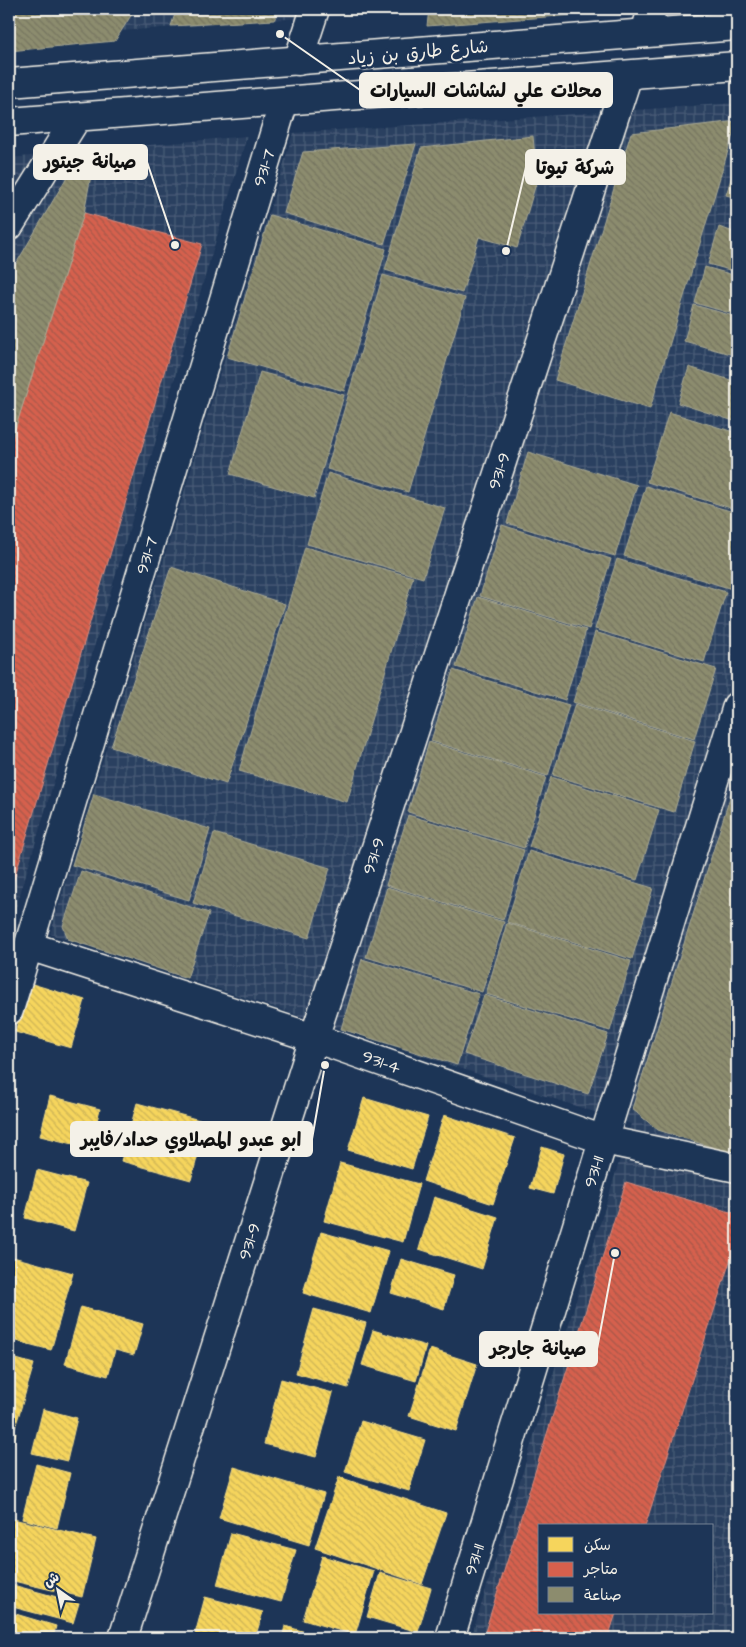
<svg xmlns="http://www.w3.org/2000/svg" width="746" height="1647" font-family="'Architects Daughter','Playpen Sans Arabic',sans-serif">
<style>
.industrial{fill:url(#industrial-grid);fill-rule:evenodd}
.homes{fill:url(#homes-back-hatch);stroke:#f5dd86}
.shops{fill:url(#shops-back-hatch);stroke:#df8c7c}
.industry{fill:url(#industry-back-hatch);stroke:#abaa93}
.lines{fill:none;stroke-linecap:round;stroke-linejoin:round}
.street-casing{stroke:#f4f1e8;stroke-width:31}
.primary-casing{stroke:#f4f1e8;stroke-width:31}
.street{stroke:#1d3557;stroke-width:28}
.primary{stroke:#1d3557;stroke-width:28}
.labels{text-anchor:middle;stroke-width:5;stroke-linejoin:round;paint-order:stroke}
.street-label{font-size:18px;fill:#f4f1e8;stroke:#1d3557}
.leader{fill:none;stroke:#f4f1e8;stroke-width:2}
.callout-dot{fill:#f4f1e8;stroke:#1d3557;stroke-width:2}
.callout{fill:#f4f1e8;stroke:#f4f1e8;stroke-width:2}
.callout-label{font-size:19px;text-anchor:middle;font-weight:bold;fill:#111}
</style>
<defs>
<pattern id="industrial-grid" width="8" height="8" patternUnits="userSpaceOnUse" patternTransform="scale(1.25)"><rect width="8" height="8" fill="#2a4060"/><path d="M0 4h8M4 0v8" fill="none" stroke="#4a5c77"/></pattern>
<pattern id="homes-back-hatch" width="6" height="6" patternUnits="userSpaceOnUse" patternTransform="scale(1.25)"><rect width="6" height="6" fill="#f6d55c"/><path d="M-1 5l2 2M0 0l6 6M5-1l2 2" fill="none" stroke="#cbb256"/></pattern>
<pattern id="shops-back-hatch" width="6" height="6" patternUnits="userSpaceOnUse" patternTransform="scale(1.25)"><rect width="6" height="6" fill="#d6604d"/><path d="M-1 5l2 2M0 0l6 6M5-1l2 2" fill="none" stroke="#a5584b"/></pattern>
<pattern id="industry-back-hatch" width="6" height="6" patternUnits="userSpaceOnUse" patternTransform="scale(1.25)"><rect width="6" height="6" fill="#8c8c6e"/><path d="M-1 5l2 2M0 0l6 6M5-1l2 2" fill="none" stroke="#757460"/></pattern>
</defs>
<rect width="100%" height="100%" fill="#1d3557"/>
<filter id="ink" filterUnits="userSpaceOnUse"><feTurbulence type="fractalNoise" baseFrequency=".02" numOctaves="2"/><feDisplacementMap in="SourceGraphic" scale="10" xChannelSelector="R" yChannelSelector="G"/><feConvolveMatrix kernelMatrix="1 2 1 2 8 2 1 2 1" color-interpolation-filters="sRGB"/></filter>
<g filter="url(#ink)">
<!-- industrial -->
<g class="industrial">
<path d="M9 9H425L9 39Z"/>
<path d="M737 103V1638H471L631 1124 50 934 293 133ZM540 1526H712V1613H540Z"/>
<path d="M247 136 9 931V158Z"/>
</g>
<!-- homes -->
<g class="homes">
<path d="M29 983 85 1000 71 1048 15 1032Z"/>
<path d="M50 1096 100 1109 90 1148 40 1136Z"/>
<path d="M364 1098 428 1117 412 1169 348 1150Z"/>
<path d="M137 1103 207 1122 191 1180 121 1161Z"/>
<path d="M444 1115 515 1138 493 1204 423 1181Z"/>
<path d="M542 1147 564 1154 553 1194 530 1188Z"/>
<path d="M340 1163 419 1184 403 1242 324 1221Z"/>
<path d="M37 1170 87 1183 74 1231 25 1218Z"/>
<path d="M434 1197 498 1217 482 1269 419 1249Z"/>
<path d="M321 1232 389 1251 371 1313 303 1293Z"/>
<path d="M9 1256 73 1273 51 1350 9 1339Z"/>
<path d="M401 1259 454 1275 444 1309 391 1293Z"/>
<path d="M81 1307 143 1324 134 1355 115 1350 108 1376 65 1364Z"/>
<path d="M314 1309 366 1323 348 1388 296 1373Z"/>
<path d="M373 1330 426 1346 416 1381 362 1365Z"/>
<path d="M430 1349 477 1364 456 1431 409 1416Z"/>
<path d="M9 1357 34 1364 15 1428 9 1426Z"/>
<path d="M281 1379 333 1393 316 1457 264 1444Z"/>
<path d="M43 1409 77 1418 67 1461 32 1453Z"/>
<path d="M361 1421 425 1440 409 1491 345 1472Z"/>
<path d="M9 1431 16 1433 10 1454 9 1453Z"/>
<path d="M36 1464 70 1473 57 1528 22 1519Z"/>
<path d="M234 1467 324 1494 309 1545 219 1518Z"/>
<path d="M339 1477 446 1513 422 1584 315 1548Z"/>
<path d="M9 1518 96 1539 82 1597 9 1580Z"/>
<path d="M231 1533 296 1550 281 1602 217 1585Z"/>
<path d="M322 1556 374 1571 355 1635 303 1620Z"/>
<path d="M380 1573 431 1588 418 1632 367 1617Z"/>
<path d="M9 1584 79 1603 73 1623 9 1606Z"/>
<path d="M205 1597 263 1612 255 1638H194Z"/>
<path d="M9 1612 56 1626 53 1638H9Z"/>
<path d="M285 1626 326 1638H282Z"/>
</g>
<!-- shops -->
<g class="shops">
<path d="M84 213 202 244 9 896V448Z"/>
<path d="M626 1182 737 1214V1239L645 1526H540V1613H616L608 1638H483Z"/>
</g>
<!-- industry -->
<g class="industry">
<path d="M9 9H135L115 41 9 51Z"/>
<path d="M153 9H280L274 20 171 26 175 14 151 15Z"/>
<path d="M429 9H613V12L427 26Z"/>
<path d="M737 121 650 409 555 380 631 133Z"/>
<path d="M533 136 537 180 517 248 479 237 462 293 385 270 421 148Z"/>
<path d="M416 144 384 244 284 213 303 152Z"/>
<path d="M78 158 94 159 84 213 9 448V327L16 302 9 296V276Z"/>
<path d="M737 160V198L726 195Z"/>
<path d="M270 215 386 249 344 391 227 357Z"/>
<path d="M719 227 737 233V272L708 264Z"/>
<path d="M705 267 737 276V315L695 303Z"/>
<path d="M383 275 465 298 408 492 327 469Z"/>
<path d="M694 305 737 317V356L684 341Z"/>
<path d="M689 367 737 382V422L678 403Z"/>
<path d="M260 372 344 395 314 498 230 474Z"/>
<path d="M669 412 737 433V510L647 482Z"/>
<path d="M528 452 637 485 615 556 507 523Z"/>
<path d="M328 473 445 508 423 578 307 544Z"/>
<path d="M646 486 737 513V573L732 589 624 556Z"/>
<path d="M502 525 611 559 589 629 480 596Z"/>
<path d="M305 547 413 577 347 802 239 771Z"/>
<path d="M617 559 726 592 704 662 595 629Z"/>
<path d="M171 567 285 604 226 784 111 747Z"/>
<path d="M478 597 586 630 565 700 456 667Z"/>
<path d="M595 632 716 669 694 739 573 702Z"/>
<path d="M453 670 569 705 548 776 431 741Z"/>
<path d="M575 704 695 741 674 812 553 775Z"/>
<path d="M429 742 546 777 524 848 408 812Z"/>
<path d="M737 775V1155L658 1130 632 1109Z"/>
<path d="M551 777 659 810 637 880 529 847Z"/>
<path d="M94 794 210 829 189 900 72 865Z"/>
<path d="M408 815 524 850 503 920 386 885Z"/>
<path d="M214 833 330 868 309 938 193 903Z"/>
<path d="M529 851 653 888 632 959 507 922Z"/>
<path d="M81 871 209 913 187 978 68 939 63 926Z"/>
<path d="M387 887 504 922 482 992 366 957Z"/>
<path d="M507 923 631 961 610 1031 486 994Z"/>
<path d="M362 959 479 994 457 1065 341 1029Z"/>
<path d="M484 995 608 1034 588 1094 464 1054Z"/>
</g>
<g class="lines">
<!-- street casing -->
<g class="street-casing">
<g id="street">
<path d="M645 33 652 9"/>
<path d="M298 61 315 9"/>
<path d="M9 226 77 117"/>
<path id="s1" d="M29 946 314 1038 604 1140 737 1168"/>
<path id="s2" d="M9 1010 284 101"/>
<path id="s3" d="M123 1638 314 1038 628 75"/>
<path id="s4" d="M450 1638 737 706"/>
</g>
</g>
<!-- primary casing -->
<g class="primary-casing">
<g id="primary">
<path d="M9 83 737 26"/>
<path d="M9 122 737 66"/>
</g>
</g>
<!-- street -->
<use href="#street" class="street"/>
<!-- primary -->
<use href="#primary" class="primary"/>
</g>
</g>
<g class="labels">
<!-- street labels -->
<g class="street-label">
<text transform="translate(418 52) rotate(-5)" y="6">شارع طارق بن زياد</text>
<text dy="6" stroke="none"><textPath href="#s2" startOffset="880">931-7</textPath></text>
<text dy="6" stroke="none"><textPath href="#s3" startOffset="1226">931-9</textPath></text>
<text dy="6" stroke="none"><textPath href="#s2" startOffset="475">931-7</textPath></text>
<text dy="6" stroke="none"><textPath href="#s3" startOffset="821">931-9</textPath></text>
<text dy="6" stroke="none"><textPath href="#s1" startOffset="371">931-4</textPath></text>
<text dy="6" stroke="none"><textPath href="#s4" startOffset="488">931-11</textPath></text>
<text dy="6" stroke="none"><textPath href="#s3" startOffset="416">931-9</textPath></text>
<text dy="6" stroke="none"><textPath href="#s4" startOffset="82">931-11</textPath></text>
</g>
</g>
<!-- callouts -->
<path class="leader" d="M280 34L360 90M175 245L147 162M506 251L526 167M325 1065L312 1139M615 1253L597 1349"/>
<g class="callout-dot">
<circle cx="280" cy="34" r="5"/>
<circle cx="175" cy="245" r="5"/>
<circle cx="506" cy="251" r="5"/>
<circle cx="325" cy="1065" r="5"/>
<circle cx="615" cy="1253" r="5"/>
</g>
<g class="callout">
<rect x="360" y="73" width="252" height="34" rx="5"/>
<rect x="34" y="145" width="113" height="34" rx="5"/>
<rect x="526" y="150" width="99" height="34" rx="5"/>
<rect x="71" y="1122" width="241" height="34" rx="5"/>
<rect x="480" y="1332" width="117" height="34" rx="5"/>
</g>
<g class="callout-label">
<text x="486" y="97">محلات علي لشاشات السيارات</text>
<text x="90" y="168">صيانة جيتور</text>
<text x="575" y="174">شركة تيوتا</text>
<text x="191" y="1146">ابو عبدو المصلاوي حداد/فايبر</text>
<text x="538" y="1355">صيانة جارجر</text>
</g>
<!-- margin -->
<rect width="746" height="1647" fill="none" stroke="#1d3557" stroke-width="30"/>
<rect x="15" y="15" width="716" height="1617" fill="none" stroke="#f4f1e8" stroke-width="2" filter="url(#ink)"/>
<!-- legend -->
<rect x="538" y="1524" width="175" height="90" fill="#1d3557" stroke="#738091"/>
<rect x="548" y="1537" width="25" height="15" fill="#f6d55c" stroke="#738091"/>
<text x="584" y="1550" font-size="15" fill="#f4f1e8">سكن</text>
<rect x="548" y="1562" width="25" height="15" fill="#d6604d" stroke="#738091"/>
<text x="584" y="1574" font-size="15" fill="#f4f1e8">متاجر</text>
<rect x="548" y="1587" width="25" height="15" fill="#8c8c6e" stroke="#738091"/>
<text x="584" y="1600" font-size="15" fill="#f4f1e8">صناعة</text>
<!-- north arrow -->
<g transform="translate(58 1590) rotate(327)" stroke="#1d3557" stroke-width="4" paint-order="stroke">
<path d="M0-4L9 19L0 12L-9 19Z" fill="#f4f1e8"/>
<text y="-8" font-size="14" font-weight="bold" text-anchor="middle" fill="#f4f1e8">ش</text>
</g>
</svg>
